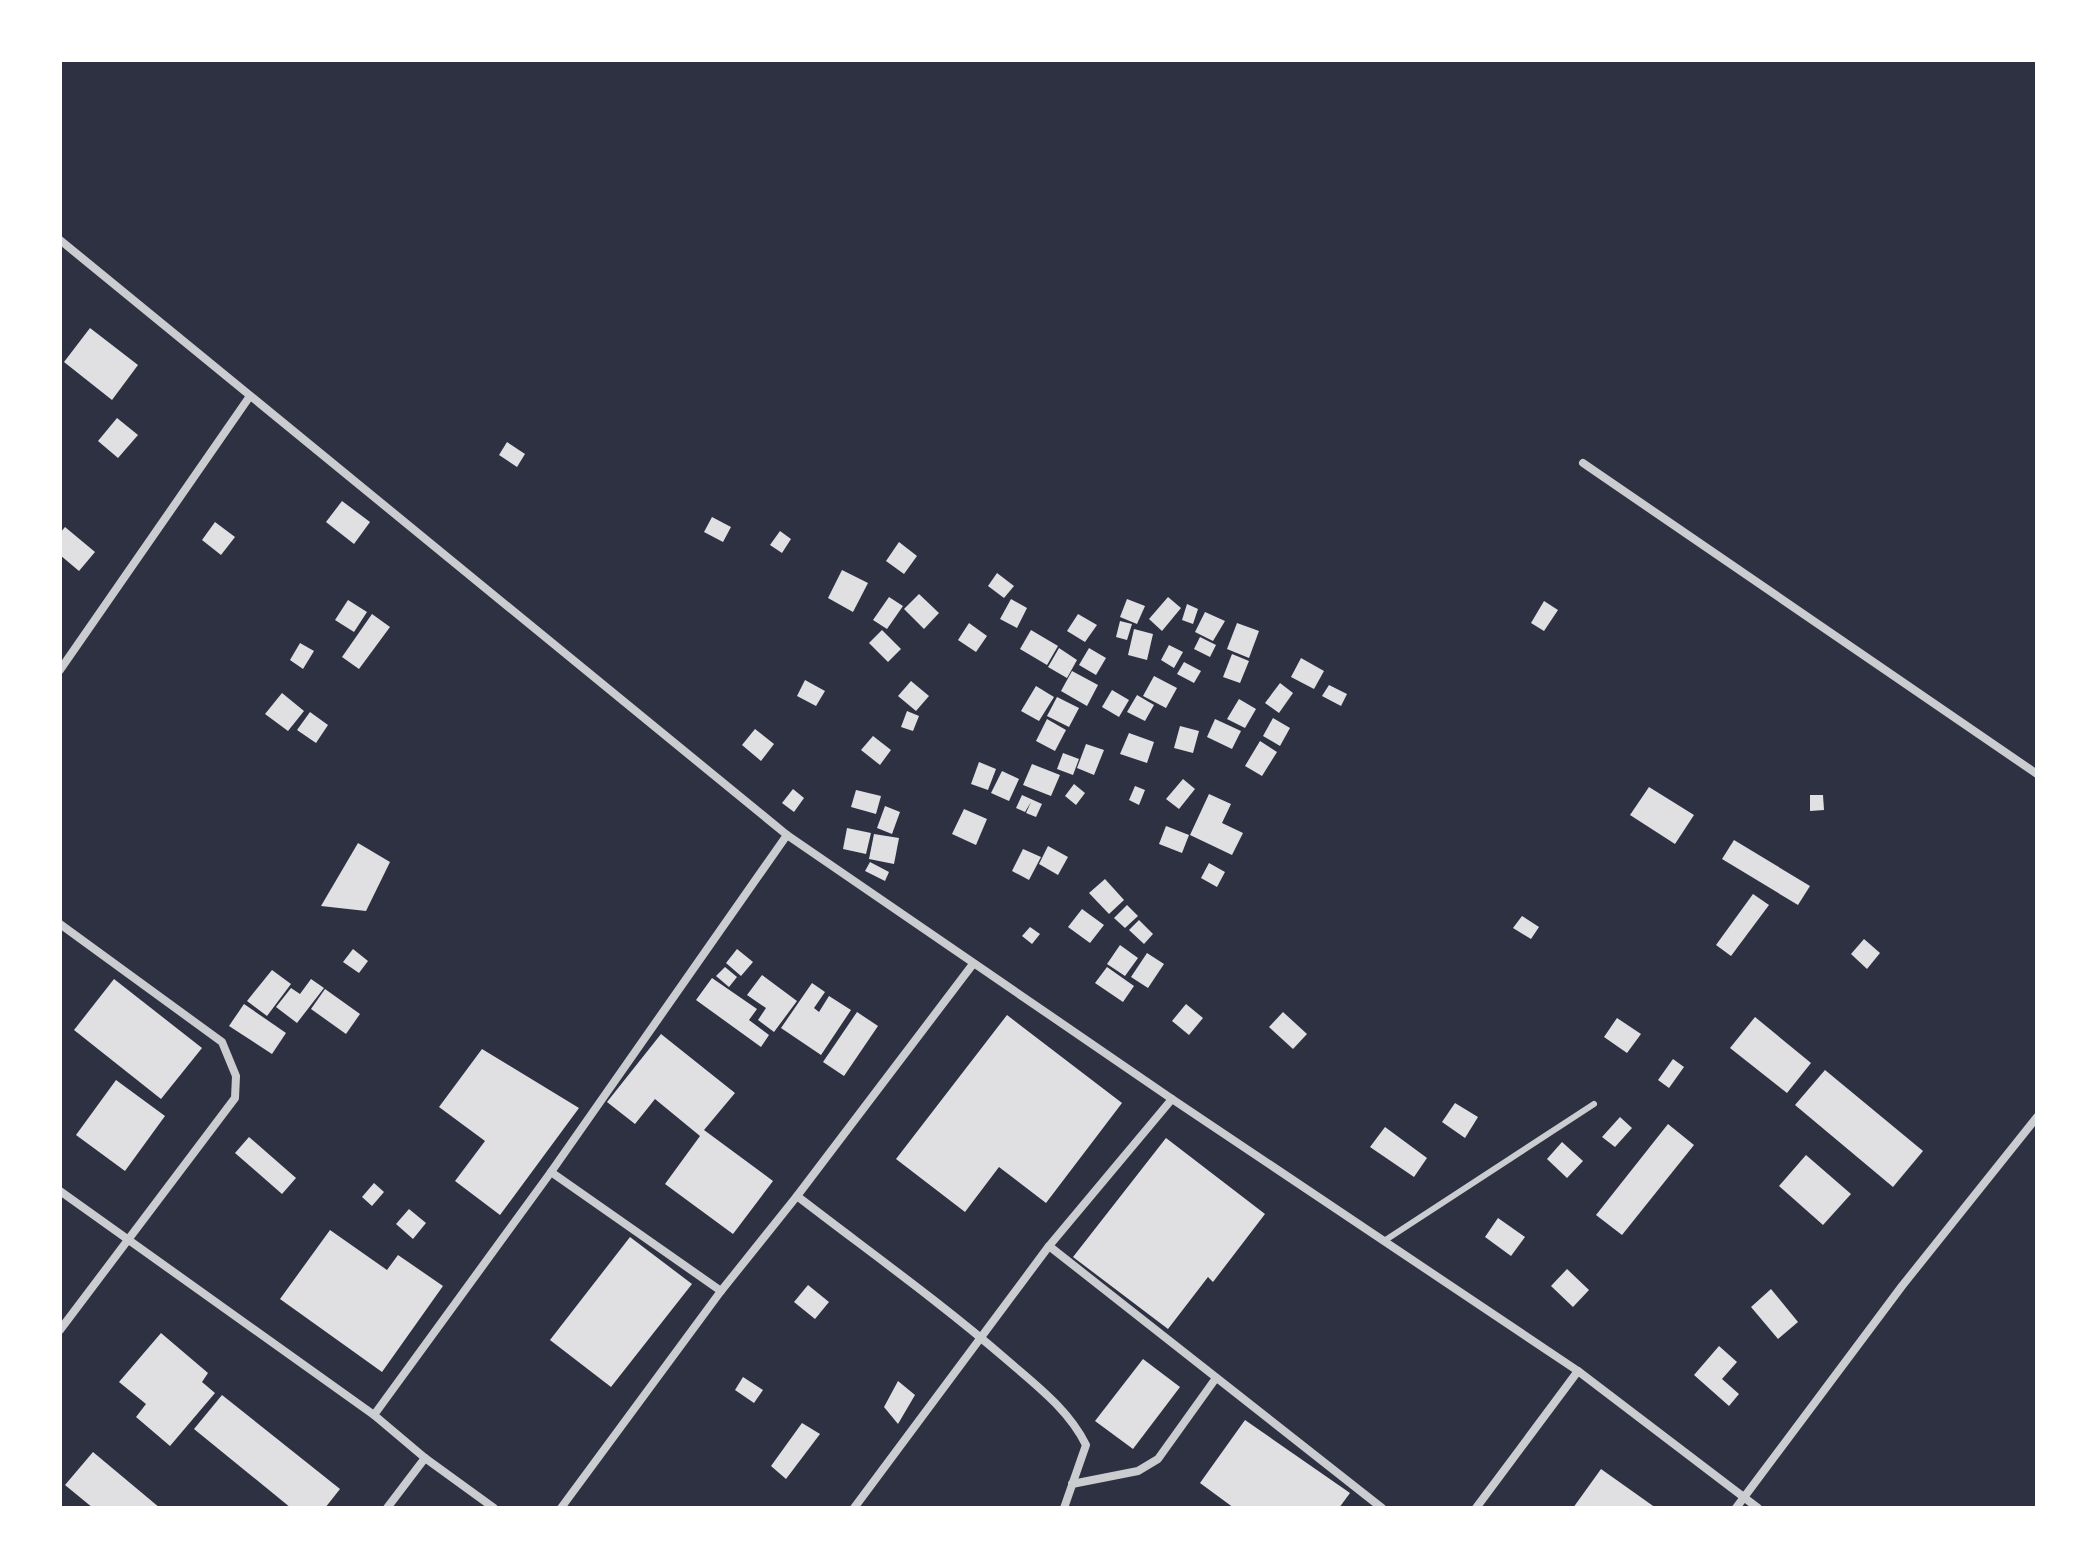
<svg xmlns="http://www.w3.org/2000/svg" width="2097" height="1568" font-family="Helvetica,sans-serif">
<style>
.building{fill:#e0e0e3}
.lines{fill:none;stroke-linecap:round;stroke-linejoin:round}
.service{stroke:#caccd0;stroke-width:6}
.minor{stroke:#caccd0;stroke-width:8}
</style>
<rect width="100%" height="100%" fill="#2d3142"/>
<!-- building -->
<g class="building">
<path d="M90 328 138 365 112 400 64 362Z"/>
<path d="M117 418 138 435 118 458 98 441Z"/>
<path d="M507 442 525 454 517 467 499 455Z"/>
<path d="M342 501 370 522 354 544 326 522Z"/>
<path d="M712 517 731 527 723 542 704 532Z"/>
<path d="M215 522 235 537 221 555 202 540Z"/>
<path d="M65 527 95 552 79 571 60 555V533Z"/>
<path d="M780 531 791 539 782 553 770 545Z"/>
<path d="M899 542 917 556 904 574 886 561Z"/>
<path d="M842 570 868 583 853 612 828 598Z"/>
<path d="M997 573 1014 586 1004 598 988 586Z"/>
<path d="M919 594 939 613 924 629 904 609Z"/>
<path d="M889 597 903 606 887 629 873 620Z"/>
<path d="M1168 597 1181 608 1162 631 1149 619Z"/>
<path d="M1011 599 1027 608 1017 628 1000 619Z"/>
<path d="M1127 599 1145 606 1137 624 1120 617Z"/>
<path d="M348 600 367 612 354 632 335 620Z"/>
<path d="M1544 601 1558 610 1544 631 1531 623Z"/>
<path d="M1187 604 1198 609 1193 624 1182 620Z"/>
<path d="M1205 612 1225 621 1213 641 1195 632Z"/>
<path d="M372 614 390 627 359 669 342 657Z"/>
<path d="M1078 614 1097 625 1085 642 1067 631Z"/>
<path d="M1120 621 1132 624 1127 640 1116 637Z"/>
<path d="M969 623 987 636 976 652 958 640Z"/>
<path d="M1237 623 1259 631 1249 658 1227 649Z"/>
<path d="M1134 629 1153 634 1147 660 1128 655Z"/>
<path d="M882 630 901 649 888 662 869 643Z"/>
<path d="M1031 630 1058 646 1047 665 1020 649Z"/>
<path d="M1200 637 1216 645 1210 657 1194 649Z"/>
<path d="M300 643 314 651 303 669 290 660Z"/>
<path d="M1169 645 1183 652 1174 668 1161 660Z"/>
<path d="M1059 648 1077 660 1067 678 1048 667Z"/>
<path d="M1089 648 1106 658 1096 675 1079 665Z"/>
<path d="M1232 654 1249 661 1240 683 1223 677Z"/>
<path d="M1301 658 1324 671 1314 689 1291 677Z"/>
<path d="M1184 662 1201 671 1194 683 1177 674Z"/>
<path d="M1072 671 1098 685 1087 706 1061 691Z"/>
<path d="M1154 676 1177 688 1166 708 1143 696Z"/>
<path d="M805 680 825 691 816 706 797 696Z"/>
<path d="M911 681 929 696 916 711 898 696Z"/>
<path d="M1280 683 1293 693 1279 713 1265 703Z"/>
<path d="M1329 685 1347 694 1341 706 1322 696Z"/>
<path d="M1036 686 1054 697 1039 721 1021 711Z"/>
<path d="M1112 690 1129 700 1119 717 1102 707Z"/>
<path d="M282 693 304 711 288 731 265 714Z"/>
<path d="M1137 695 1154 705 1145 721 1127 712Z"/>
<path d="M1057 697 1079 708 1069 727 1047 716Z"/>
<path d="M1239 699 1256 709 1245 728 1227 719Z"/>
<path d="M907 711 919 716 913 731 901 727Z"/>
<path d="M310 712 328 725 316 743 297 730Z"/>
<path d="M1273 718 1290 728 1280 746 1263 736Z"/>
<path d="M1047 719 1066 730 1055 751 1036 741Z"/>
<path d="M1215 719 1241 731 1232 749 1207 737Z"/>
<path d="M1180 726 1199 731 1193 753 1174 748Z"/>
<path d="M755 729 774 744 761 761 742 745Z"/>
<path d="M1129 733 1154 742 1147 763 1120 754Z"/>
<path d="M873 736 891 750 880 765 861 750Z"/>
<path d="M1260 741 1277 752 1262 776 1245 766Z"/>
<path d="M1086 744 1104 750 1094 775 1077 768Z"/>
<path d="M1063 753 1079 759 1073 775 1057 769Z"/>
<path d="M979 762 996 769 988 790 971 784Z"/>
<path d="M1032 764 1060 775 1051 796 1023 785Z"/>
<path d="M1002 771 1019 779 1009 801 991 793Z"/>
<path d="M1183 779 1195 789 1179 809 1166 799Z"/>
<path d="M1074 784 1085 793 1076 805 1065 796Z"/>
<path d="M1135 786 1145 790 1139 805 1129 800Z"/>
<path d="M1649 787 1694 815 1675 844 1630 815Z"/>
<path d="M793 789 804 798 794 812 782 803Z"/>
<path d="M856 790 881 796 876 814 851 807Z"/>
<path d="M1209 794 1231 804 1222 823 1243 833 1232 855 1190 835Z"/>
<path d="M1022 795 1042 804 1036 817 1026 813 1031 802 1025 812 1016 808Z"/>
<path d="M1810 795H1823L1824 810 1810 811Z"/>
<path d="M885 806 900 812 892 834 877 828Z"/>
<path d="M964 809 987 819 976 845 952 834Z"/>
<path d="M1166 826 1189 835 1182 853 1159 844Z"/>
<path d="M847 828 871 833 866 854 843 849Z"/>
<path d="M874 834 899 838 894 864 869 859Z"/>
<path d="M1734 840 1810 886 1798 905 1722 859Z"/>
<path d="M358 843 390 862 366 911 321 906Z"/>
<path d="M1048 846 1068 857 1058 875 1039 864Z"/>
<path d="M1023 849 1041 857 1029 880 1012 871Z"/>
<path d="M870 862 889 872 885 881 865 871Z"/>
<path d="M1209 863 1225 872 1217 887 1201 878Z"/>
<path d="M1105 879 1124 900 1109 914 1089 893Z"/>
<path d="M1753 894 1769 905 1731 956 1716 945Z"/>
<path d="M1127 905 1138 916 1125 928 1114 918Z"/>
<path d="M1082 909 1104 925 1090 943 1068 927Z"/>
<path d="M1522 916 1539 927 1531 939 1513 928Z"/>
<path d="M1139 920 1153 934 1144 944 1129 930Z"/>
<path d="M1030 927 1040 934 1032 944 1022 936Z"/>
<path d="M1864 939 1880 953 1867 969 1851 954Z"/>
<path d="M1120 945 1138 958 1125 976 1107 964Z"/>
<path d="M353 949 368 961 359 973 343 962Z"/>
<path d="M737 949 753 962 741 976 726 963Z"/>
<path d="M1147 953 1164 964 1148 988 1131 977Z"/>
<path d="M725 967 737 977 729 987 716 976Z"/>
<path d="M1107 967 1134 986 1123 1002 1095 983Z"/>
<path d="M272 970 291 984 267 1016 247 1001Z"/>
<path d="M762 975 797 1001 774 1032 758 1020 766 1008 747 995Z"/>
<path d="M712 978 757 1009 749 1020 769 1035 761 1047 696 1000Z"/>
<path d="M114 979 202 1048 161 1099 74 1030Z"/>
<path d="M311 979 324 988 297 1023 276 1007 291 988 300 994Z"/>
<path d="M812 983 825 992 814 1008 819 1012 829 996 851 1010 821 1055 781 1028Z"/>
<path d="M325 989 360 1014 346 1034 311 1009Z"/>
<path d="M244 1004 286 1033 272 1054 229 1026Z"/>
<path d="M1186 1004 1203 1018 1189 1035 1172 1021Z"/>
<path d="M857 1012 878 1026 844 1076 823 1062Z"/>
<path d="M1283 1012 1307 1034 1293 1049 1269 1027Z"/>
<path d="M1007 1015 1122 1103 1046 1203 999 1167 965 1212 896 1159Z"/>
<path d="M1755 1017 1811 1063 1787 1093 1730 1048Z"/>
<path d="M1617 1018 1641 1034 1627 1053 1604 1037Z"/>
<path d="M661 1034 735 1093 704 1130 773 1181 733 1234 665 1184 700 1136 655 1099 635 1124 607 1102Z"/>
<path d="M482 1049 579 1108 500 1215 455 1181 485 1141 439 1107Z"/>
<path d="M1673 1059 1684 1067 1669 1088 1658 1080Z"/>
<path d="M1825 1070 1923 1151 1893 1187 1795 1105Z"/>
<path d="M116 1080 165 1116 125 1171 76 1135Z"/>
<path d="M1455 1103 1478 1117 1465 1138 1442 1122Z"/>
<path d="M1620 1117 1632 1128 1615 1147 1602 1137Z"/>
<path d="M1668 1124 1694 1145 1622 1235 1596 1215Z"/>
<path d="M1385 1127 1427 1158 1414 1177 1370 1147Z"/>
<path d="M249 1137 296 1178 282 1194 235 1153Z"/>
<path d="M1166 1138 1265 1214 1213 1282 1208 1277 1168 1329 1073 1257Z"/>
<path d="M1562 1142 1583 1161 1567 1178 1547 1159Z"/>
<path d="M1806 1155 1851 1194 1823 1225 1779 1186Z"/>
<path d="M374 1183 384 1192 372 1206 362 1197Z"/>
<path d="M409 1209 426 1223 413 1239 396 1224Z"/>
<path d="M1498 1218 1525 1237 1511 1256 1485 1237Z"/>
<path d="M330 1230 387 1270 398 1255 443 1286 382 1372 280 1299Z"/>
<path d="M630 1237 692 1284 611 1387 550 1340Z"/>
<path d="M1567 1269 1589 1290 1573 1307 1551 1286Z"/>
<path d="M808 1285 829 1302 815 1319 794 1302Z"/>
<path d="M1771 1289 1798 1322 1778 1339 1751 1307Z"/>
<path d="M161 1333 208 1373 202 1382 215 1393 170 1446 136 1417 146 1404 119 1382Z"/>
<path d="M1719 1346 1737 1362 1722 1379 1739 1394 1729 1406 1694 1375Z"/>
<path d="M1143 1359 1180 1387 1133 1449 1095 1421Z"/>
<path d="M743 1377 763 1390 754 1403 735 1390Z"/>
<path d="M898 1381 915 1395 898 1424 884 1407Z"/>
<path d="M222 1395 340 1489 325 1508H291L194 1429Z"/>
<path d="M1245 1420 1350 1493 1339 1508H1234L1200 1483Z"/>
<path d="M802 1423 820 1434 786 1479 771 1466Z"/>
<path d="M93 1452 160 1508H93L65 1485Z"/>
<path d="M1601 1469 1656 1508H1573Z"/>
</g>
<g class="lines">
<!-- service -->
<path class="service" d="M1384 1241 1594 1104"/>
<!-- minor -->
<g class="minor">
<path d="M60 240 787 835 1172 1099 1578 1371 1758 1508"/>
<path d="M1583 463 2037 774"/>
<path d="M60 670 250 396"/>
<path d="M60 924 222 1042 236 1076 235 1098 60 1330"/>
<path d="M551 1172 787 835"/>
<path d="M60 1191 374 1415 425 1458 494 1508"/>
<path d="M797 1196C867 1250 940 1302 1007 1360 1036 1385 1069 1410 1086 1445L1064 1508"/>
<path d="M1049 1246 1382 1508"/>
<path d="M374 1415 551 1172 721 1291"/>
<path d="M1072 1484 1138 1471 1158 1459 1216 1378"/>
<path d="M387 1508 425 1458"/>
<path d="M561 1508 721 1291 797 1196 973 964"/>
<path d="M854 1508 1049 1246 1172 1099"/>
<path d="M1476 1508 1578 1371"/>
<path d="M1736 1508 1902 1286 2037 1117"/>
</g>
</g>
<!-- border -->
<rect width="2097" height="1568" fill="none" stroke="#ffffff" stroke-width="124"/>
</svg>
